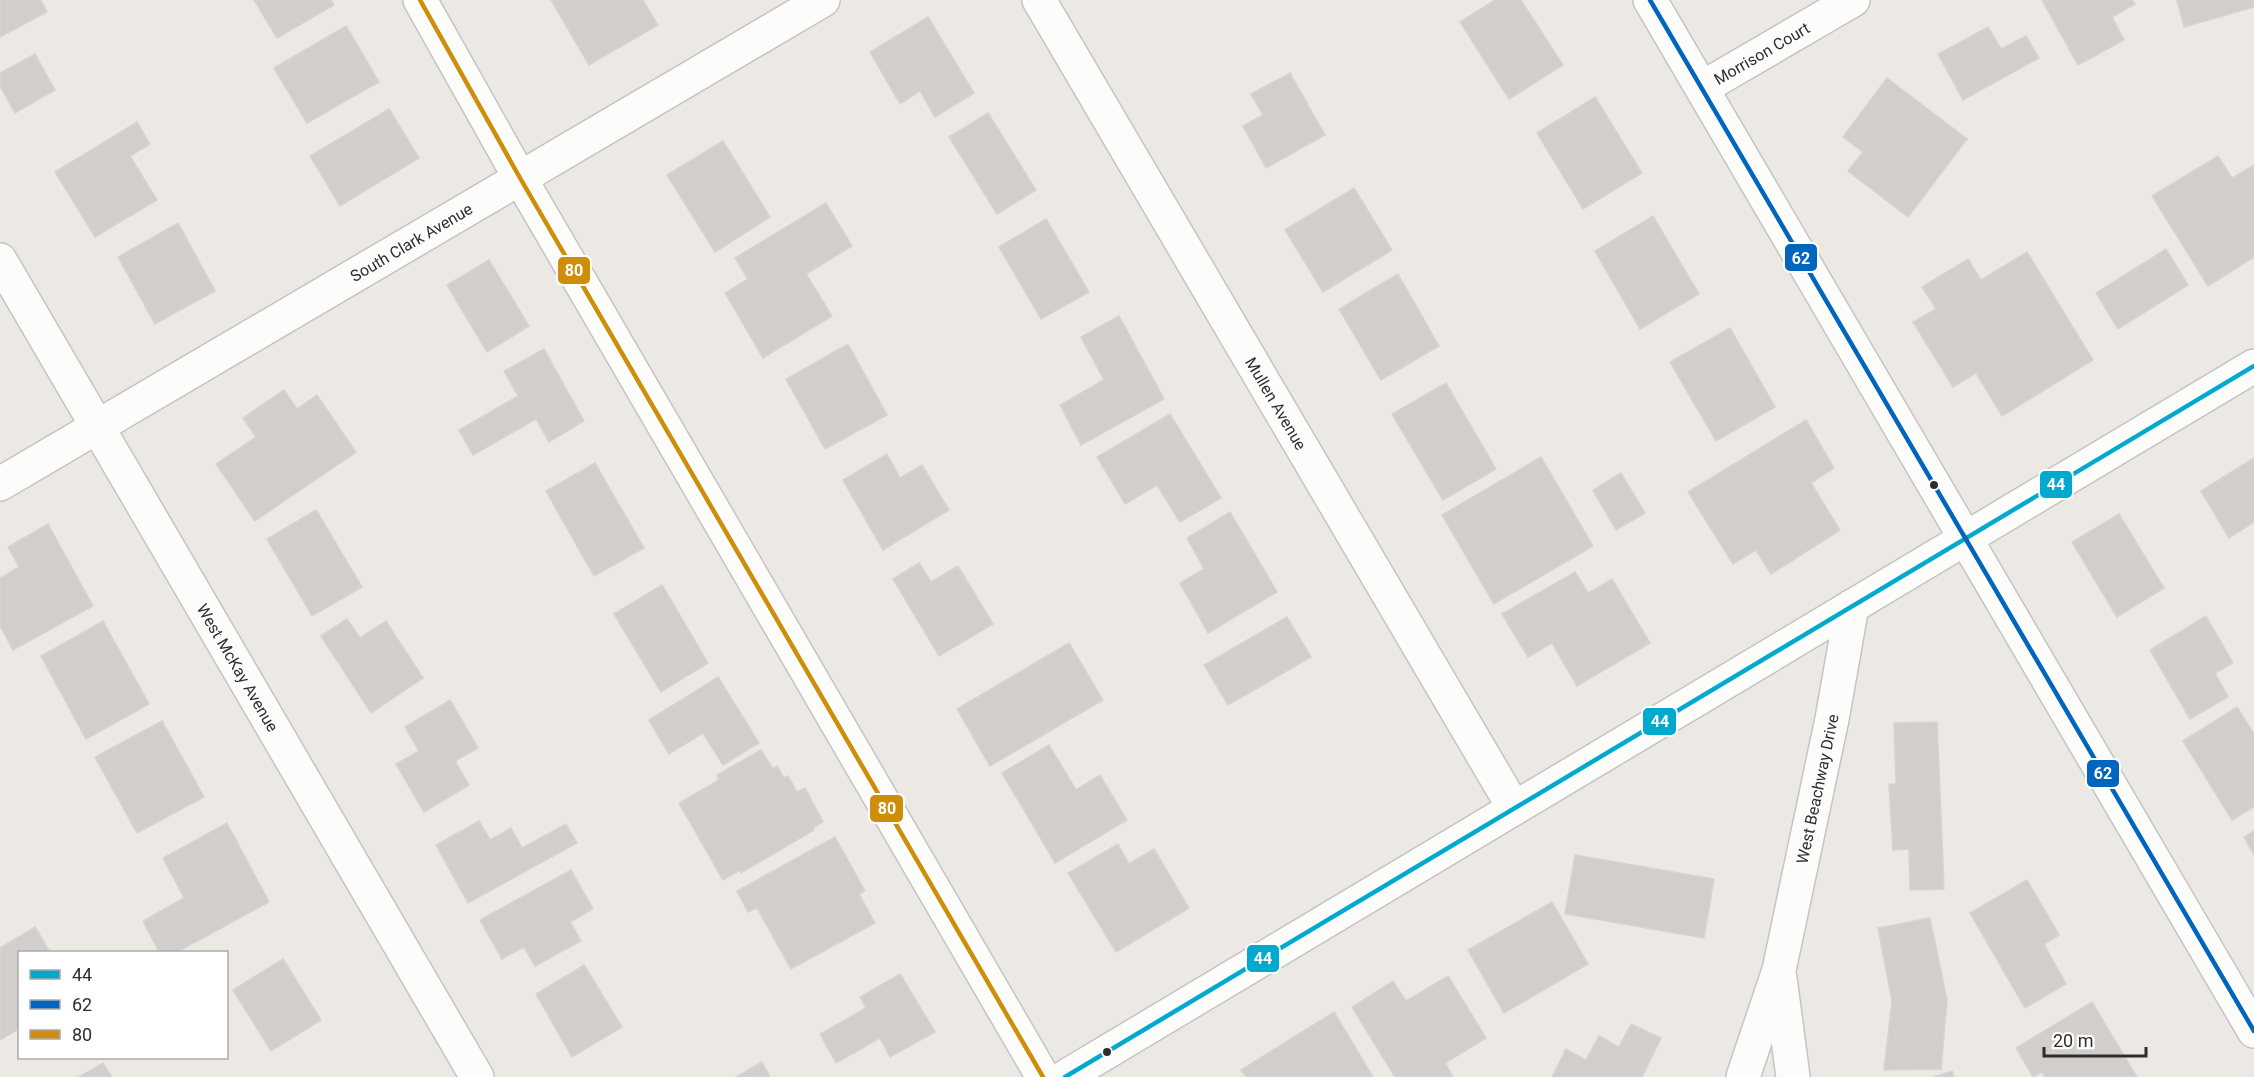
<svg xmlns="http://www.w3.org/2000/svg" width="2254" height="1077" font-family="Roboto,sans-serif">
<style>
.building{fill:#d1cecb;stroke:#d7d4d0;stroke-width:1.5}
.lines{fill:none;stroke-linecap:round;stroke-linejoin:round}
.minor-casing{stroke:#c5c4c5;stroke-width:36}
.minor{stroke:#fcfcfb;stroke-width:33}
.bus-1-casing{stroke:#fff;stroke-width:9}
.bus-2-casing{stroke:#fff;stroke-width:9}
.bus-3-casing{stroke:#fff;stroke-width:9}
.bus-1{stroke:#00a9ce;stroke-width:4.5}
.bus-2{stroke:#0065bd;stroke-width:4.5}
.bus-3{stroke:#cf8e09;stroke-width:4.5}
.bus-dot{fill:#2e2e2e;stroke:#fff;stroke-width:2}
.labels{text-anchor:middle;stroke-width:4.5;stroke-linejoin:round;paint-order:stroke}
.street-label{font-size:16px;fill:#2e2e2e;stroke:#fff}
.line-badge{stroke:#fff;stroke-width:2}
.badge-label{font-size:16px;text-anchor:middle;font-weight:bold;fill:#fff}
</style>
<rect width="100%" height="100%" fill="#ece8e4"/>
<!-- building -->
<g class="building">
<path d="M0 0H41L47 12 0 37Z"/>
<path d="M254 0H331L334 5 277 38Z"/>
<path d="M551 0H643L658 25 589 65Z"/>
<path d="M1495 0H1521L1563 65 1509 99 1460 22Z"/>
<path d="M2042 0H2132L2135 4 2112 17 2124 40 2078 65Z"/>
<path d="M2177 0H2254V7L2184 27Z"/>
<path d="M928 17 974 93 935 117 920 91 900 104 870 52Z"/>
<path d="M346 26 379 82 307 123 274 68Z"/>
<path d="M1988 27 2001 49 2026 36 2039 58 1963 100 1938 54Z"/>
<path d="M35 54 55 90 15 113 0 86V73Z"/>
<path d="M1290 73 1325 135 1266 168 1243 126 1263 115 1251 94Z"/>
<path d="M1887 78 1967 139 1908 217 1848 171 1863 152 1843 137Z"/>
<path d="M1595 97 1642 173 1583 209 1537 133Z"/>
<path d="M389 109 419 158 340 206 310 156Z"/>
<path d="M988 113 1036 190 997 214 949 137Z"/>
<path d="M137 122 150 144 130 156 157 200 95 237 55 172Z"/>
<path d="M723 141 770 217 715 252 667 175Z"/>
<path d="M2218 156 2232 178 2254 165V257L2208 286 2152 196Z"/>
<path d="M1354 188 1392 250 1323 292 1285 230Z"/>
<path d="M826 203 852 246 806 274 832 316 763 358 725 293 748 279 735 258Z"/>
<path d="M1653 216 1699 294 1640 329 1595 251Z"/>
<path d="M1046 219 1089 292 1041 319 999 247Z"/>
<path d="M178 223 215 291 155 324 118 257Z"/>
<path d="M2166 249 2188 285 2118 329 2096 293Z"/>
<path d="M2027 252 2093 360 2002 416 1976 373 1953 387 1913 322 1936 309 1922 287 1968 259 1981 280Z"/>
<path d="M489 260 529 326 487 352 447 285Z"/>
<path d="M1398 274 1439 346 1381 380 1339 309Z"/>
<path d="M1119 316 1164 399 1081 445 1060 405 1104 380 1081 337Z"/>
<path d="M1730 328 1775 407 1716 441 1670 362Z"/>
<path d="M848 344 887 415 825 449 786 379Z"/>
<path d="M544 349 584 421 549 442 536 419 473 455 459 430 518 396 504 371Z"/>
<path d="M1446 383 1496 469 1443 500 1392 414Z"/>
<path d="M284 390 297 409 317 395 356 452 255 521 216 464 256 437 243 418Z"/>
<path d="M1170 414 1221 498 1180 522 1157 485 1125 504 1097 457Z"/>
<path d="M1806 420 1834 468 1811 483 1840 530 1771 574 1756 550 1733 564 1688 492Z"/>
<path d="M887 454 900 478 922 465 949 510 883 550 843 480Z"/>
<path d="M1541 457 1593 546 1494 604 1442 515Z"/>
<path d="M2254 458V522L2229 538 2201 491Z"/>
<path d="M595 463 644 548 594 576 546 491Z"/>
<path d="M1621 473 1645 513 1616 530 1593 490Z"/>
<path d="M316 510 362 587 312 616 267 539Z"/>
<path d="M1230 512 1277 592 1208 633 1180 583 1204 569 1187 538Z"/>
<path d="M2119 514 2164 588 2117 617 2072 542Z"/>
<path d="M48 524 93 606 13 650 0 626V578L19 567 8 547Z"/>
<path d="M919 563 931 582 958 566 993 624 939 656 893 579Z"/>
<path d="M1575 572 1588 593 1612 579 1650 643 1577 686 1552 643 1528 657 1502 614Z"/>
<path d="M662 585 708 663 661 692 614 614Z"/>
<path d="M2206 616 2233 663 2215 673 2228 697 2190 719 2150 650Z"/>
<path d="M1287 617 1311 657 1228 705 1204 665Z"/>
<path d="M347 619 360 638 386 621 423 678 371 713 321 636Z"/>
<path d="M103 621 149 704 86 739 41 656Z"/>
<path d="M1069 643 1103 700 990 766 957 709Z"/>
<path d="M718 677 759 743 723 765 703 733 669 754 649 720Z"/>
<path d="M450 700 478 748 455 761 469 785 424 812 396 764 419 751 405 727Z"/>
<path d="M2237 707 2254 734V807L2232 820 2183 741Z"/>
<path d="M162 721 204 797 137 833 95 757Z"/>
<path d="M1937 722 1944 889 1910 890 1909 849 1893 850 1889 784H1896L1894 723Z"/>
<path d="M1049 745 1076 790 1100 775 1127 820 1055 863 1002 773Z"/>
<path d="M761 750 773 769 777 766 784 778 788 776 797 792 805 788 823 822 813 828 814 830 741 873 740 870 723 880 679 803 719 780 717 775Z"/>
<path d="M479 821 490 840 511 828 522 848 566 824 577 843 468 903 436 845Z"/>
<path d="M227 823 269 902 177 952H159L143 921 184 898 163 858Z"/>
<path d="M2254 831V855L2244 837Z"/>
<path d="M835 837 865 891 859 894 875 923 791 969 757 908 748 912 737 891Z"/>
<path d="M1118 844 1129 864 1154 849 1189 908 1116 952 1068 873Z"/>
<path d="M1575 855 1714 879 1704 938 1565 914Z"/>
<path d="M571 870 593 909 570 922 581 941 535 966 524 947 502 959 480 920Z"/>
<path d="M2027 880 2059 935 2044 944 2066 984 2025 1008 1970 913Z"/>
<path d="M1552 902 1588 964 1504 1013 1468 950Z"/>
<path d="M1930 918 1947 1000 1941 1069 1884 1070 1892 1001 1878 928Z"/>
<path d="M35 927 50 952H20V1034L17 1030 0 1040V948Z"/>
<path d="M283 959 321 1020 271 1051 233 990Z"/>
<path d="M584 965 622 1027 572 1057 536 994Z"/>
<path d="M900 974 935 1032 890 1057 880 1038 836 1063 820 1034 866 1008 860 997Z"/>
<path d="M1448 976 1486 1038 1445 1063 1453 1077H1395L1352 1007 1393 981 1406 1001Z"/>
<path d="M2092 1002 2137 1077H2045L2042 1072 2033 1077 2016 1048Z"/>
<path d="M1334 1012 1373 1077H1246L1241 1070Z"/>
<path d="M1631 1024 1661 1038 1642 1077H1552L1566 1049 1586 1060 1599 1036 1619 1047Z"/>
<path d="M762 1062 770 1077H736Z"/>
<path d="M103 1063 112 1077H79Z"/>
<path d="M1952 1071 1954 1077H1934Z"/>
</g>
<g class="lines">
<!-- minor casing -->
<g class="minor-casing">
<g id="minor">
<path d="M420 0 520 178 1043 1077"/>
<path id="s1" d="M1039 0 1514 808"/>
<path d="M1650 0 2254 1031"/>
<path id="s2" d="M1702 88 1853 0"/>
<path id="s3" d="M0 260 477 1077"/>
<path id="s4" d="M0 484 823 0"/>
<path d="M1780 978 1793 1077"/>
<path d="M1065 1077 2254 366"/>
<path id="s5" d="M1743 1077 1779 970 1832 719 1852 606"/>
</g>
</g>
<!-- minor -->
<use href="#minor" class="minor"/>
<!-- bus-1 casing -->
<g class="bus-1-casing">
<path id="bus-1" d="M1065 1077 2254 366"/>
</g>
<!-- bus-2 casing -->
<g class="bus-2-casing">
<path id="bus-2" d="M1650 0 2254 1031"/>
</g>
<!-- bus-3 casing -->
<g class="bus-3-casing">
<path id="bus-3" d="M420 0 520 178 1043 1077"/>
</g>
<!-- bus-1 -->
<use href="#bus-1" class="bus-1"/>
<!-- bus-2 -->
<use href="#bus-2" class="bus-2"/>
<!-- bus-3 -->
<use href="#bus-3" class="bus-3"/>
</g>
<!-- markers -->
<g class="bus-dot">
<circle cx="1934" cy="485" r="5"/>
<circle cx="1107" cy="1052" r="5"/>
</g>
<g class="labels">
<!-- street labels -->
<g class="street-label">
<text dy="6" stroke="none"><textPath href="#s2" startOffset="69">Morrison Court</textPath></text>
<text dy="6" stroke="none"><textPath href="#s4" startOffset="477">South Clark Avenue</textPath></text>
<text dy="6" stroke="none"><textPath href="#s1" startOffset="468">Mullen Avenue</textPath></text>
<text dy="6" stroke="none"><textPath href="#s3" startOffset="472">West McKay Avenue</textPath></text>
<text dy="6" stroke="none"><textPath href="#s5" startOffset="298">West Beachway Drive</textPath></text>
</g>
</g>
<g class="line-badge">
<rect x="1784" y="243" width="34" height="29" rx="6" fill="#0065bd"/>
<rect x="557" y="256" width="34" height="29" rx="6" fill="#cf8e09"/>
<rect x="2039" y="470" width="34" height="29" rx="6" fill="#00a9ce"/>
<rect x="1642" y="707" width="35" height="29" rx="6" fill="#00a9ce"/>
<rect x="2086" y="759" width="34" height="29" rx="6" fill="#0065bd"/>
<rect x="869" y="794" width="35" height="29" rx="6" fill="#cf8e09"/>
<rect x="1246" y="944" width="34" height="29" rx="6" fill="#00a9ce"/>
</g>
<g class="badge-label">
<text x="1801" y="264">62</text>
<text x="574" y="276">80</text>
<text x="2056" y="490">44</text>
<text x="1660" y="727">44</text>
<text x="2103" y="779">62</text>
<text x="887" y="814">80</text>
<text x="1263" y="964">44</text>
</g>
<!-- legend -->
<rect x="18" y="951" width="210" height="108" fill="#ffffff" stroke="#ababab" stroke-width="1.5"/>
<rect x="30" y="970" width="30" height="9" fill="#00a9ce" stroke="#ababab" stroke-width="1.5"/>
<text x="72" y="981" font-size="18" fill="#2e2e2e">44</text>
<rect x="30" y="1000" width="30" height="9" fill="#0065bd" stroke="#ababab" stroke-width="1.5"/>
<text x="72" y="1011" font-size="18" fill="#2e2e2e">62</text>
<rect x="30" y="1030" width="30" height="9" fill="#cf8e09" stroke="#ababab" stroke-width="1.5"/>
<text x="72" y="1041" font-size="18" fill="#2e2e2e">80</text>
<!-- scale -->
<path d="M2044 1047v9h102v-9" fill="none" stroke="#2e2e2e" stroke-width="3"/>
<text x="2053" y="1047" font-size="18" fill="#2e2e2e" stroke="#ffffff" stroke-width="4.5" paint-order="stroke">20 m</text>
</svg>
